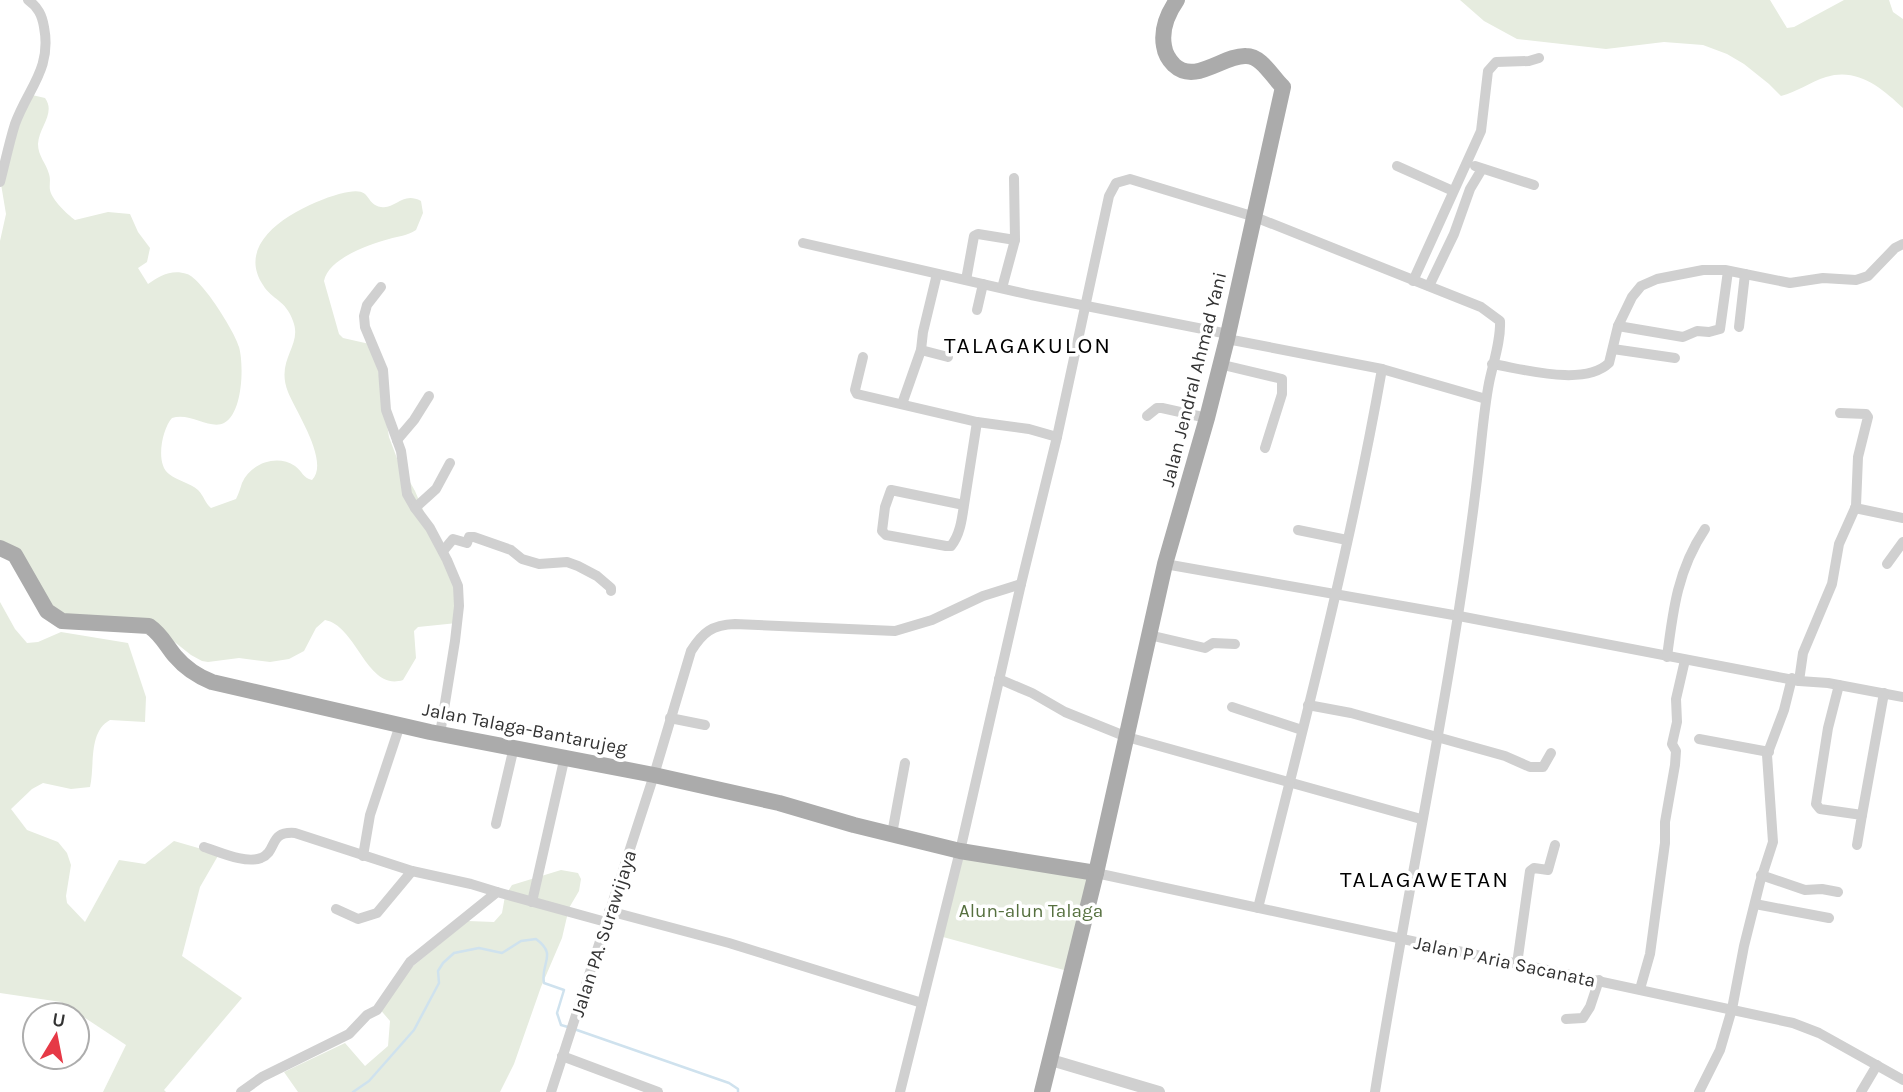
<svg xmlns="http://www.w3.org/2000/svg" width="1903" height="1092" font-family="Karla,sans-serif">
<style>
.green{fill:#e6ecdf}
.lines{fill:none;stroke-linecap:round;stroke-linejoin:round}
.stream{stroke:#cfe2ee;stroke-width:2.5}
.minor{stroke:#d0d0d0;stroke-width:10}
.tertiary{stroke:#d0d0d0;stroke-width:12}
.primary{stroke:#ababab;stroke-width:16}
.labels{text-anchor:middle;stroke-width:7;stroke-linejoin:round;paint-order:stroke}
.street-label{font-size:19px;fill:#333;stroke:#fff}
.park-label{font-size:19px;fill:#56703f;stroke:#fff}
.quarter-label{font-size:23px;letter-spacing:2px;fill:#000;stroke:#fff}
</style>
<rect width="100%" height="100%" fill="#fff"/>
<!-- green -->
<g class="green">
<path d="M1460 0H1770L1787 28 1794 27 1844 0H1889L1893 12 1903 19V108C1882 88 1857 67 1826 77 1810 82 1797 92 1781 96L1769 84 1744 64 1727 54 1703 45 1664 42 1606 49 1517 39 1484 21Z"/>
<path d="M32 95 45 98C56 113 39 127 38 144 38 156 46 163 49 174 51 180 49 185 50 190 52 200 67 214 75 220L108 212 130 214 138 232 150 248 147 262 138 268 148 284C160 276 171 269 187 274 202 279 235 332 239 347 244 365 243 413 224 423 210 430 190 412 172 418 162 429 155 464 169 474 178 481 190 483 198 490 204 496 205 503 211 508L236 499C239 493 240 489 242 483 251 463 277 454 295 466 302 471 303 478 312 480 330 462 296 412 288 392 275 359 303 346 293 321 286 300 272 300 263 285 232 238 304 204 339 194 375 184 362 203 381 207 395 210 402 191 421 201L423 213 416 230C407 236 398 236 389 239 369 244 328 259 324 281L339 334 343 338 374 345 389 437 398 461 415 491 459 594 457 623 418 627 414 631 416 658 403 680C367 692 357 626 325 620L316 628 304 651 289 659 270 662 239 658 208 662 202 661 191 655 157 628 103 627 56 611 12 562 0 555V241L6 214 1 184 20 109Z"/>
<path d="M0 602 15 629 27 643 38 642 61 632 128 643 146 697 145 722 110 720C88 732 95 765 90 787L71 789 43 783 32 789 11 809 27 830 58 842 67 853 71 865 66 896 67 903 85 922 119 860 145 864 174 841 219 854 200 887 182 956 242 998 164 1090 166 1092H103L126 1045 61 1002 0 993Z"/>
<path d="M962 844 1094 875 1064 970 943 937Z"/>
<path d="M561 870 578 873 581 879 579 891 569 908 562 938 541 987 514 1064 500 1092H298L284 1072 345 1043 365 1066 388 1046 390 1021 378 1007 407 971 468 921 494 922 502 913 505 896 512 885Z"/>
</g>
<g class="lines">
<!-- stream -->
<g class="stream">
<path d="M574 1029 729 1083 738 1089V1092"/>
<path d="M353 1092 369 1081 414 1030 439 983 438 971 443 963 454 953 479 948 502 953 521 941 536 939C558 955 540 963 544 983L564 990 557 1013 561 1025 568 1027"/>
</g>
<!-- minor -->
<g class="minor">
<path d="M1397 166 1453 191"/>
<path d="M1475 166 1534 185"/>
<path d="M0 182C5 163 9 143 15 124 28 88 52 69 44 27 42 15 38 7 28 0"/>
<path d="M803 243 1031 295 1228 334"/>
<path d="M966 280 974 236 978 234 1015 240"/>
<path d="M1413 281 1481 131 1488 71 1496 62 1529 61 1539 58"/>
<path d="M1429 286 1454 234 1470 189 1482 169"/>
<path d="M381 287 367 305 364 316 365 327 383 370 386 410 401 451 407 494 415 508 430 528 447 560 458 586 459 606 455 641 440 734"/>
<path d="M1002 288 1015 240 1014 178"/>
<path d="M977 310 983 284"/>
<path d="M1618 326 1683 337 1697 331 1709 332 1720 329 1728 271"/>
<path d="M1739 327 1745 274"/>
<path d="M1227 339 1382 369 1486 399"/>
<path d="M1613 349 1675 358"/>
<path d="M921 350 948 357"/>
<path d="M863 357 855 390 857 394 977 422"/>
<path d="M1219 364 1282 379V394L1265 448"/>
<path d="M1492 364C1524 369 1584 387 1609 363L1618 326 1632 297 1641 286 1657 279 1703 270H1725L1790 283 1823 278 1856 280 1868 276 1895 248 1903 244"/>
<path d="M902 404 921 350 923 332 937 274"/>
<path d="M1147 416 1157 408H1162L1207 418"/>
<path d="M397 440 414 420 429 396"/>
<path d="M964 505 891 490 885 507 882 531 886 535 946 546H951C960 535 962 519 964 505L977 422 1029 429 1057 437"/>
<path d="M415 508 436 489 450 463"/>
<path d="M1855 508 1903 518"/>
<path d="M1298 530 1347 540"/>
<path d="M443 551 453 539 467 543 469 537H474L511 550 522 559 539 564 567 562 578 566 597 576 611 588V591"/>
<path d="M1165 564 1459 616 1799 681 1828 683 1903 697"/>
<path d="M1887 564 1903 542"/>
<path d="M1149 635 1205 648 1213 643 1235 644"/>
<path d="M1667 657C1673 609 1678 569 1705 529"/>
<path d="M999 679 1032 693 1065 712 1127 737 1421 819"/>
<path d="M1799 681 1803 653 1832 584 1839 544 1856 506 1858 457 1868 417 1866 414 1840 413"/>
<path d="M1839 685 1828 728 1816 804 1820 809 1862 815 1857 845"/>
<path d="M1308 705 1351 713 1505 756 1530 767H1543L1551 753"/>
<path d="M1232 707 1302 730"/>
<path d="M670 718 705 725"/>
<path d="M1699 739 1769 752"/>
<path d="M1862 815 1884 693"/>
<path d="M496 824 514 747"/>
<path d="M892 834 905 763"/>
<path d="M204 847C220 852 245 864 261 858 278 851 268 831 295 833L412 871 377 913 358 919 336 909"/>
<path d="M363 856 370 815 400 725"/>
<path d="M412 871 471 884 497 892"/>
<path d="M1096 873 1793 1023 1819 1033 1903 1080"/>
<path d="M1761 875 1805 890 1822 889 1838 892"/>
<path d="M532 902 565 756"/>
<path d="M1755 904 1829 918"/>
<path d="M1258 908C1303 729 1350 551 1382 369"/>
<path d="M609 911 729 943 922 1003"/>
<path d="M1517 964 1530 871 1534 868 1548 870 1555 845"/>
<path d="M1640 989 1650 954 1665 843V822L1675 765 1676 751 1672 744 1677 722 1676 699 1685 660"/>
<path d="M1566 1019 1583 1018 1590 1007 1599 980"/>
<path d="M562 1056 658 1092"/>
<path d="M241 1092 262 1077 349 1034 367 1015 377 1010 410 962 497 892 606 922"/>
<path d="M551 1092 654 775 691 651C703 632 712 625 735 624L895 631 932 620 983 596 1021 584"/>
<path d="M900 1092 960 851 1021 584 1057 437 1109 196 1116 183 1130 179 1255 217 1481 307 1500 321C1501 341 1493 363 1489 383 1484 409 1482 436 1479 462 1455 674 1408 882 1375 1092"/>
<path d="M1699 1092 1720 1050 1732 1009 1744 946 1760 882 1773 842 1767 755 1784 710 1792 678"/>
<path d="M1861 1092 1877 1065"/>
</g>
<!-- tertiary -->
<path class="tertiary" d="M1051 1060 1159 1092"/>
<!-- primary -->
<g class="primary">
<path d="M0 548 15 555 47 611 62 621 149 626C161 634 166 645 175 656 186 669 197 676 212 682L430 732 654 775 779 803 854 825 960 851 1096 873"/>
<path d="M1042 1092 1096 873 1165 564 1207 418 1227 339 1283 87C1272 77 1262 56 1246 56 1223 55 1195 85 1174 65 1169 60 1165 53 1164 46 1161 30 1168 13 1177 0"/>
</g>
</g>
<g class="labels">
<!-- street labels -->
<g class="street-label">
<text transform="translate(1193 379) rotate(-76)" y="7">Jalan Jendral Ahmad Yani</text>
<text transform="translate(525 728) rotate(11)" y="7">Jalan Talaga-Bantarujeg</text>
<text transform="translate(603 933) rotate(-72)" y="7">Jalan PA. Surawijaya</text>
<text transform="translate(1505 961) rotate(12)" y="7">Jalan P Aria Sacanata</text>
</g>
<!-- park labels -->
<g class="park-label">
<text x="1031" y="917">Alun-alun Talaga</text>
</g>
<!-- quarter labels -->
<g class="quarter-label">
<text x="1028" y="353">TALAGAKULON</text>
<text x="1425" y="887">TALAGAWETAN</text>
</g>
</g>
<!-- north arrow -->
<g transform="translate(56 1036) rotate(10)"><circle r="33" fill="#ffffff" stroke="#adadad" stroke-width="2"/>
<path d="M0-5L12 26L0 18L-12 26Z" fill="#e63946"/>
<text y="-10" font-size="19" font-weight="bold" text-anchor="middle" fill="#333333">U</text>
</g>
</svg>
